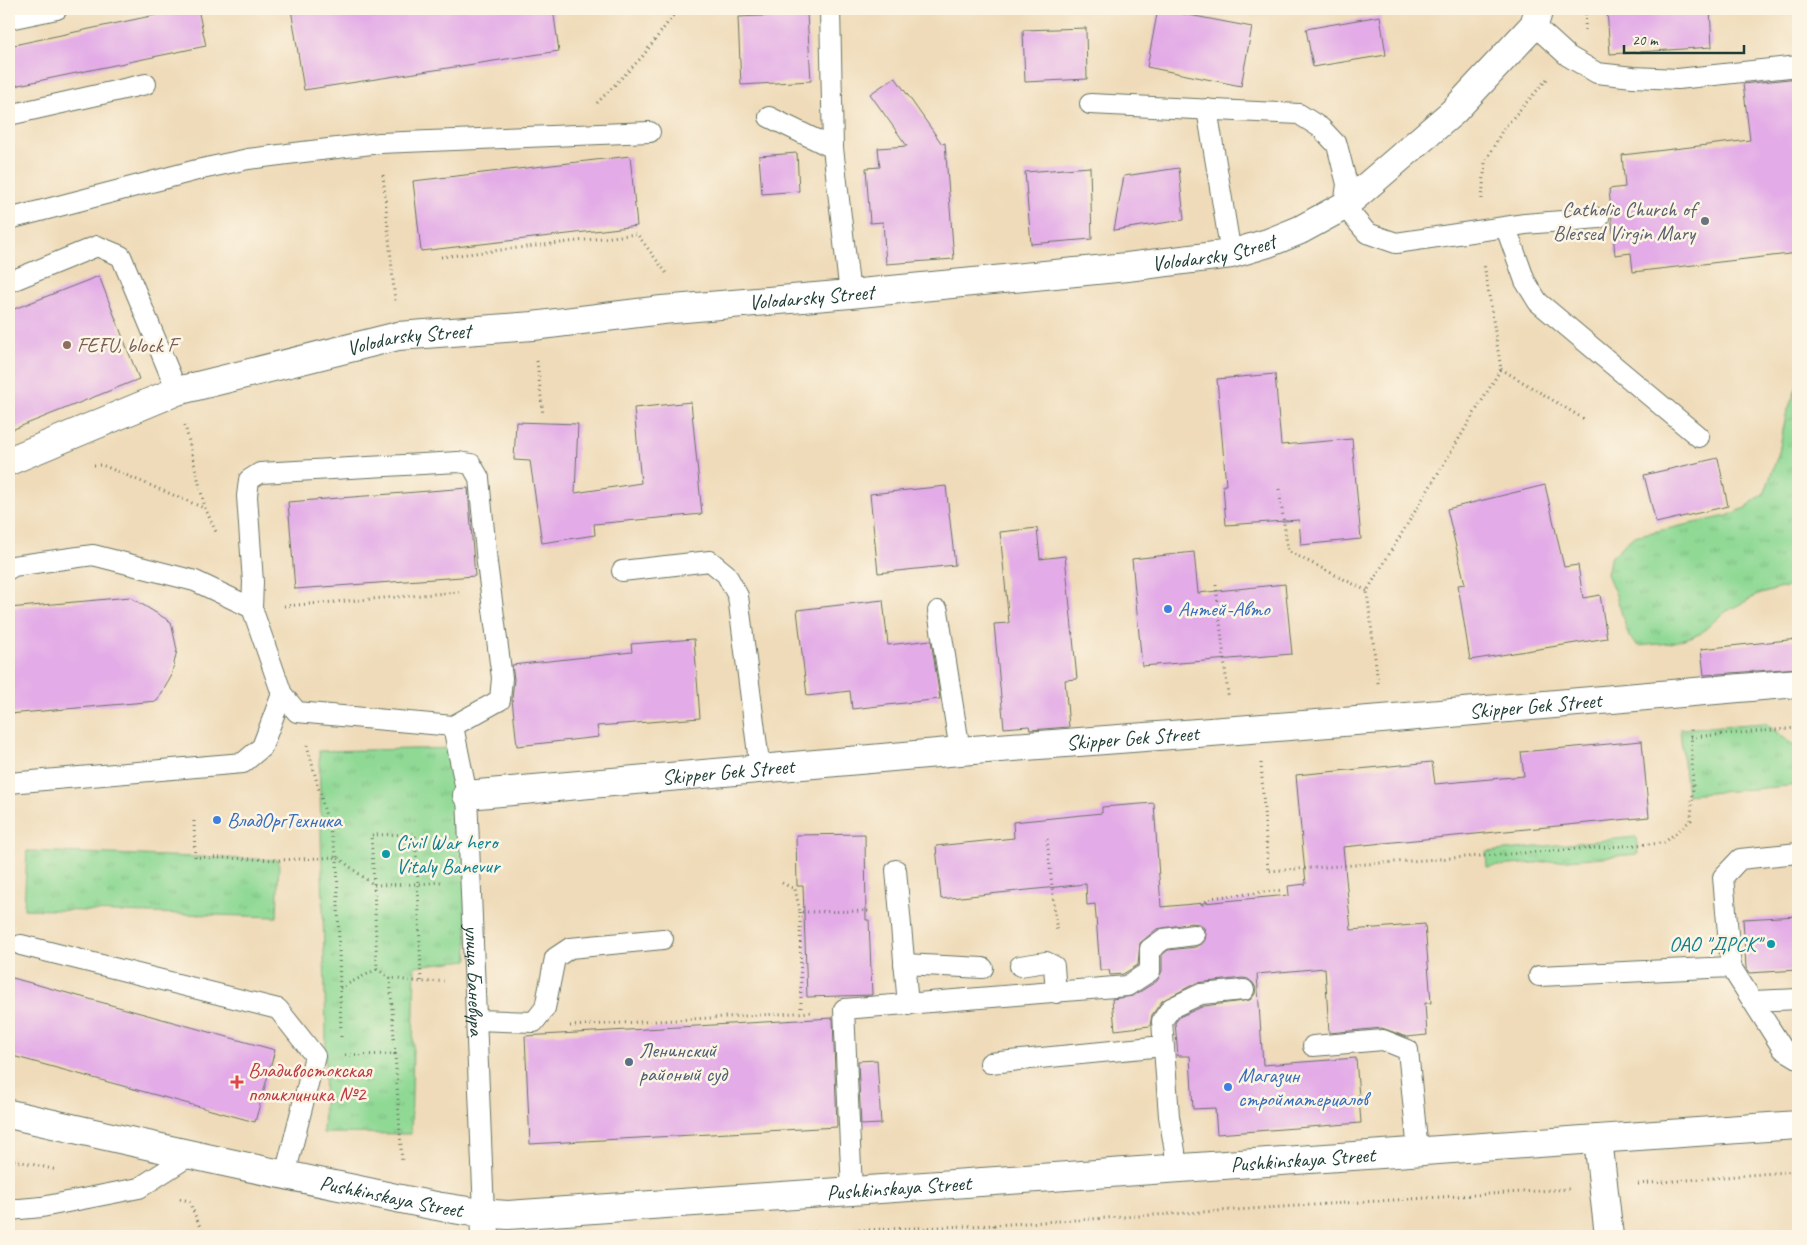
<svg xmlns="http://www.w3.org/2000/svg" width="1807" height="1245" font-family="Caveat,sans-serif">
<style>
.grass{fill:url(#grass-tufts);stroke:#588b64}
.building{fill:#e3abe7}
.lines{fill:none;stroke-linecap:round;stroke-linejoin:round}
.lane-casing{stroke:#687463;stroke-width:22}
.street-casing{stroke:#687463;stroke-width:30}
.secondary-casing{stroke:#687463;stroke-width:30}
.path{stroke:#687463;stroke-width:3;stroke-dasharray:1 4;stroke-linecap:butt}
.lane{stroke:#fff;stroke-width:20}
.street{stroke:#fff;stroke-width:28}
.secondary{stroke:#fff;stroke-width:28}
.worship-dot{fill:#6b7280;stroke:#fcf5e5;stroke-width:2}
.education-dot{fill:#8d6e63;stroke:#fcf5e5;stroke-width:2}
.shop-dot{fill:#3f7fe0;stroke:#fcf5e5;stroke-width:2}
.culture-dot{fill:#0f9aa8;stroke:#fcf5e5;stroke-width:2}
.service-dot{fill:#5c6f8a;stroke:#fcf5e5;stroke-width:2}
.health-dot{fill:#e0444e;stroke:#fcf5e5;stroke-width:2}
.labels{text-anchor:middle;stroke-width:5;stroke-linejoin:round;paint-order:stroke}
.worship-label{font-size:21px;fill:#5b616d;stroke:#fcf5e5;text-anchor:end}
.street-label{font-size:21px;fill:#1f3d34;stroke:#fcf5e5}
.education-label{font-size:21px;fill:#785e54;stroke:#fcf5e5;text-anchor:start}
.shop-label{font-size:21px;fill:#366cbe;stroke:#fcf5e5;text-anchor:start}
.culture-label{font-size:21px;fill:#0d838f;stroke:#fcf5e5;text-anchor:start}
.service-label{font-size:21px;fill:#4e5e75;stroke:#fcf5e5;text-anchor:start}
.health-label{font-size:21px;fill:#be3a42;stroke:#fcf5e5;text-anchor:start}
</style>
<defs>
<pattern id="grass-tufts" width="24" height="20" patternUnits="userSpaceOnUse" patternTransform="scale(1.25)"><rect width="24" height="20" fill="#90d995"/><path d="M3 7l-1-3M5 7V3M7 7l1-3M15 17l-1-3M17 17v-4M19 17l1-3" fill="none" stroke="#7cbb81"/></pattern>
</defs>
<rect width="100%" height="100%" fill="#fcf5e5"/>
<filter id="ink" filterUnits="userSpaceOnUse"><feTurbulence type="fractalNoise" baseFrequency=".02" numOctaves="2"/><feDisplacementMap in="SourceGraphic" scale="10" xChannelSelector="R" yChannelSelector="G"/><feConvolveMatrix kernelMatrix="1 2 1 2 8 2 1 2 1" color-interpolation-filters="sRGB"/></filter>
<filter id="wash" filterUnits="userSpaceOnUse"><feTurbulence type="fractalNoise" baseFrequency=".0096" numOctaves="4" result="noise"/><feDisplacementMap in="SourceGraphic" scale="20" xChannelSelector="R" yChannelSelector="G"/><feGaussianBlur stdDeviation="1.12" result="paint"/><feColorMatrix in="noise" values="0 0 0 0 0 0 0 0 0 0 0 0 0 0 0 0 0 1.4 0 .05"/><feComposite in="paint" operator="in"/></filter>
<g filter="url(#wash)">
<rect width="100%" height="100%" fill="#efdbb9"/>
<!-- grass -->
<g class="grass">
<path d="M1798 383V583L1758 595 1723 613 1700 634 1671 643 1638 646 1629 637 1616 595 1607 574 1610 560 1613 555 1634 536 1727 516 1745 508 1765 492 1779 452 1786 415Z"/>
<path d="M1765 723 1798 749V785L1687 795 1680 729Z"/>
<path d="M461 748 468 960 415 966 411 1134 323 1133 326 1033 319 751Z"/>
<path d="M1636 837 1638 854 1487 867 1486 852Z"/>
<path d="M27 851 279 860 277 917 24 909Z"/>
</g>
<g id="blocks">
<!-- building -->
<g class="building">
<path d="M184 9H198L206 46 9 87V46Z"/>
<path d="M291 9H553L559 51 304 90Z"/>
<path d="M1158 9 1252 27 1241 86 1147 67Z"/>
<path d="M1607 9H1710L1712 47 1610 54Z"/>
<path d="M807 14 811 81 741 85 738 17Z"/>
<path d="M1380 16 1386 55 1313 67 1306 29Z"/>
<path d="M1086 28 1087 79 1025 82 1023 30Z"/>
<path d="M895 77 942 144 945 143 954 259 886 264 883 222 870 223 866 168 880 167 878 148 907 146 870 94Z"/>
<path d="M1798 78V253L1633 272 1631 253 1615 255 1609 189 1625 187 1622 155 1750 140 1743 84Z"/>
<path d="M797 153 799 191 762 194 759 156Z"/>
<path d="M630 156 637 226 421 251 413 181Z"/>
<path d="M1090 167 1092 239 1031 244 1025 172Z"/>
<path d="M1179 168 1184 220 1114 230 1124 176Z"/>
<path d="M99 276 139 379 9 431V311Z"/>
<path d="M1275 374 1281 445 1352 439 1361 539 1301 545 1299 520 1226 525 1223 485H1226L1217 379Z"/>
<path d="M691 402 702 514 594 524 595 535 542 543 530 461 514 460 516 422 578 424 575 493 641 483 634 408Z"/>
<path d="M1718 458 1728 506 1656 523 1644 475Z"/>
<path d="M1545 485 1564 567 1578 565 1583 598 1600 595 1607 638 1470 660 1458 585 1465 584 1447 509Z"/>
<path d="M946 486 955 565 878 573 870 494Z"/>
<path d="M468 488 475 576 295 589 288 502Z"/>
<path d="M1037 528 1040 559 1065 556 1077 679 1065 680 1069 727 1030 730 1029 726 1004 728 994 624 1009 623 1000 532Z"/>
<path d="M1194 552 1198 593 1285 584 1292 654 1142 666 1132 559Z"/>
<path d="M130 597 171 622 177 650 171 677 157 701 9 714V608Z"/>
<path d="M883 600 888 645 931 640 940 699 852 709 850 691 807 696 797 610Z"/>
<path d="M694 639 700 718 597 726 599 737 517 746 512 699 514 679 512 665 632 652 631 644Z"/>
<path d="M1798 639V668L1704 675 1701 649Z"/>
<path d="M1642 741 1649 817 1343 847 1351 930 1425 924 1431 1003H1425L1427 1035 1407 1037 1382 1028 1329 1033 1325 968 1257 974 1263 1065 1356 1058 1361 1123 1217 1134 1215 1108 1193 1109 1190 1056H1178L1175 1023 1179 1017 1204 1006 1250 1000 1255 994 1256 988 1253 983 1248 979 1243 978 1196 983 1162 1001 1152 1015 1150 1026 1115 1030 1112 999 1133 996 1157 981 1162 971V955L1168 950 1196 947 1202 944 1205 940 1206 934 1204 928 1199 924 1192 923 1157 929 1140 943 1138 965 1123 974 1110 975 1109 970H1100L1095 904 1087 905 1086 884 941 899 936 846 1014 838 1013 822 1102 813V807L1154 803 1161 907 1289 895 1288 886 1306 884 1296 775 1432 762 1435 784 1524 776 1521 752Z"/>
<path d="M865 834 866 920H869L872 995 807 997 803 886H797L796 835Z"/>
<path d="M1798 916V970L1749 973 1746 968 1743 919Z"/>
<path d="M9 977 275 1050 255 1122 9 1055Z"/>
<path d="M833 1018 837 1127 530 1144 525 1036Z"/>
<path d="M877 1060 881 1124 861 1125 858 1061Z"/>
</g>
</g>
</g>
<g filter="url(#ink)">
<use href="#blocks" fill-opacity="0" stroke="#687463" stroke-width="1"/>
<g class="lines">
<!-- lane casing -->
<g class="lane-casing">
<g id="lane">
<path d="M830 9 833 148"/>
<path d="M9 19 57 9"/>
<path d="M1534 25 1568 56 1597 73 1633 77 1678 79 1798 66"/>
<path d="M1090 104 1299 114 1321 128 1337 145 1347 184 1344 206 1367 233 1396 243 1525 224 1599 218"/>
<path d="M1207 109 1231 254"/>
<path d="M9 115 146 84"/>
<path d="M769 117 833 148 850 294"/>
<path d="M9 219 197 170 248 159 303 152 380 143 650 132"/>
<path d="M1506 228 1525 281 1538 302 1699 437"/>
<path d="M9 282 97 246 121 256 177 391"/>
<path d="M458 462 471 464 479 478 487 563 502 678 500 700 453 726 297 712 282 694 252 608 253 582 247 496 249 480 260 473Z"/>
<path d="M9 569 13 566 93 555 195 581 252 608"/>
<path d="M622 571 710 561 726 574 738 596 760 770"/>
<path d="M938 611 960 751"/>
<path id="s1" d="M453 726 467 795 484 1213"/>
<path d="M9 783 243 763 262 747 282 694"/>
<path d="M896 870 908 1005"/>
<path d="M21 945 278 1009 315 1056 285 1175"/>
<path d="M904 964 983 968"/>
<path d="M1020 966 1046 962 1054 966 1056 993"/>
<path d="M1731 967 1723 877 1740 859 1798 853"/>
<path d="M1539 976 1731 967 1783 1049 1798 1058"/>
<path d="M1753 1001 1798 999"/>
<path d="M476 1020 534 1022 545 1008 555 958 570 948 663 939"/>
<path d="M1313 1046 1383 1040 1408 1050 1418 1152"/>
<path d="M990 1063 1163 1046"/>
<path d="M1175 1169V1151L1169 1116 1162 1021 1171 1008 1201 994 1244 990"/>
<path d="M852 1191 844 1009 1127 986 1150 971V949L1164 939 1194 935"/>
<path d="M9 1210 42 1207 139 1188 189 1156"/>
</g>
</g>
<!-- street casing -->
<g class="street-casing">
<g id="street">
<path id="s2" d="M467 795 960 751 1382 719 1798 683"/>
<path d="M1598 1139 1609 1236"/>
</g>
</g>
<!-- secondary casing -->
<g class="secondary-casing">
<g id="secondary">
<path id="s3" d="M9 461 177 391 398 336 533 326 662 310 850 294 1127 267 1231 254 1268 243 1300 230 1344 206 1453 112 1534 25 1539 9"/>
<path id="s4" d="M9 1114C119 1139 229 1164 339 1186 395 1197 451 1212 508 1215L1798 1125"/>
<path d="M484 1213 485 1236"/>
</g>
</g>
<!-- path -->
<g class="path">
<path d="M1585 30 1586 9"/>
<path d="M597 103 642 57 678 9"/>
<path d="M383 175 395 301"/>
<path d="M1482 199 1485 163 1503 129 1547 79"/>
<path d="M441 257 637 234 667 274"/>
<path d="M537 361 543 415"/>
<path d="M1501 369 1584 419"/>
<path d="M185 425 205 508 216 532"/>
<path d="M94 465H102L204 508"/>
<path d="M1279 489 1288 551 1367 591"/>
<path d="M1216 585 1228 695"/>
<path d="M284 606 459 592"/>
<path d="M1378 683 1367 591 1501 369 1484 264"/>
<path d="M1691 737 1798 728"/>
<path d="M307 745 337 857 341 1037"/>
<path d="M1261 763 1268 871 1664 843 1691 820 1693 787 1691 727"/>
<path d="M194 821 195 857 279 860 337 857 374 885"/>
<path d="M1047 839 1057 933"/>
<path d="M782 883 795 889 800 912 869 911"/>
<path d="M374 884 371 835 415 834 418 884 441 882"/>
<path d="M1202 905 1209 898 1283 890"/>
<path d="M800 912 801 1012"/>
<path d="M390 978 377 969 374 885 418 884 421 982"/>
<path d="M340 988 377 969"/>
<path d="M570 1026 813 1012"/>
<path d="M395 1054 390 978 421 982 444 981"/>
<path d="M345 1055 395 1054 402 1163"/>
<path d="M9 1159 57 1170"/>
<path d="M1638 1184 1798 1171"/>
<path d="M180 1199 189 1201 204 1236"/>
<path d="M994 1225 995 1236"/>
<path d="M809 1232 994 1225 1569 1189"/>
</g>
<!-- lane -->
<use href="#lane" class="lane"/>
<!-- street -->
<use href="#street" class="street"/>
<!-- secondary -->
<use href="#secondary" class="secondary"/>
</g>
</g>
<!-- markers -->
<circle class="worship-dot" cx="1705" cy="221" r="5"/>
<circle class="education-dot" cx="67" cy="345" r="5"/>
<g class="shop-dot">
<circle cx="1168" cy="609" r="5"/>
<circle cx="217" cy="820" r="5"/>
<circle cx="1228" cy="1087" r="5"/>
</g>
<g class="culture-dot">
<circle cx="386" cy="854" r="5"/>
<circle cx="1771" cy="944" r="5"/>
</g>
<circle class="service-dot" cx="629" cy="1062" r="5"/>
<path class="health-dot" d="M234.5 1074.5h5v5h5v5h-5v5h-5v-5h-5v-5h5z"/>
<g class="labels">
<!-- worship labels -->
<g class="worship-label">
<text x="1695" y="216">Catholic Church of<tspan x="1695" dy="24">Blessed Virgin Mary</tspan></text>
</g>
<!-- street labels -->
<g class="street-label">
<text dy="7" stroke="none"><textPath href="#s3" startOffset="1230">Volodarsky Street</textPath></text>
<text dy="7" stroke="none"><textPath href="#s3" startOffset="825">Volodarsky Street</textPath></text>
<text dy="7" stroke="none"><textPath href="#s3" startOffset="420">Volodarsky Street</textPath></text>
<text dy="7" stroke="none"><textPath href="#s2" startOffset="1072">Skipper Gek Street</textPath></text>
<text dy="7" stroke="none"><textPath href="#s2" startOffset="668">Skipper Gek Street</textPath></text>
<text dy="7" stroke="none"><textPath href="#s2" startOffset="262">Skipper Gek Street</textPath></text>
<text dy="7" stroke="none"><textPath href="#s1" startOffset="256">улица Баневура</textPath></text>
<text dy="7" stroke="none"><textPath href="#s4" startOffset="1306">Pushkinskaya Street</textPath></text>
<text dy="7" stroke="none"><textPath href="#s4" startOffset="901">Pushkinskaya Street</textPath></text>
<text dy="7" stroke="none"><textPath href="#s4" startOffset="391">Pushkinskaya Street</textPath></text>
</g>
<!-- education labels -->
<g class="education-label">
<text x="77" y="352">FEFU, block F</text>
</g>
<!-- shop labels -->
<g class="shop-label">
<text x="1178" y="616">Антей-Авто</text>
<text x="227" y="827">ВладОргТехника</text>
<text x="1238" y="1082">Магазин<tspan x="1238" dy="24">стройматериалов</tspan></text>
</g>
<!-- culture labels -->
<g class="culture-label">
<text x="396" y="849">Civil War hero<tspan x="396" dy="24">Vitaly Banevur</tspan></text>
<text x="1761" y="951" text-anchor="end">ОАО "ДРСК"</text>
</g>
<!-- service labels -->
<g class="service-label">
<text x="639" y="1057">Ленинский<tspan x="639" dy="24">районый суд</tspan></text>
</g>
<!-- health labels -->
<g class="health-label">
<text x="248" y="1077">Владивостокская<tspan x="248" dy="24">поликлиника №2</tspan></text>
</g>
</g>
<!-- margin -->
<rect width="1807" height="1245" fill="none" stroke="#fcf5e5" stroke-width="30"/>
<!-- scale -->
<path d="M1624 45v8h120v-8" fill="none" stroke="#1f3d34" stroke-width="2.5"/>
<text x="1632" y="45" font-size="15" fill="#1f3d34" stroke="#fcf5e5" stroke-width="4" paint-order="stroke">20 m</text>
</svg>
